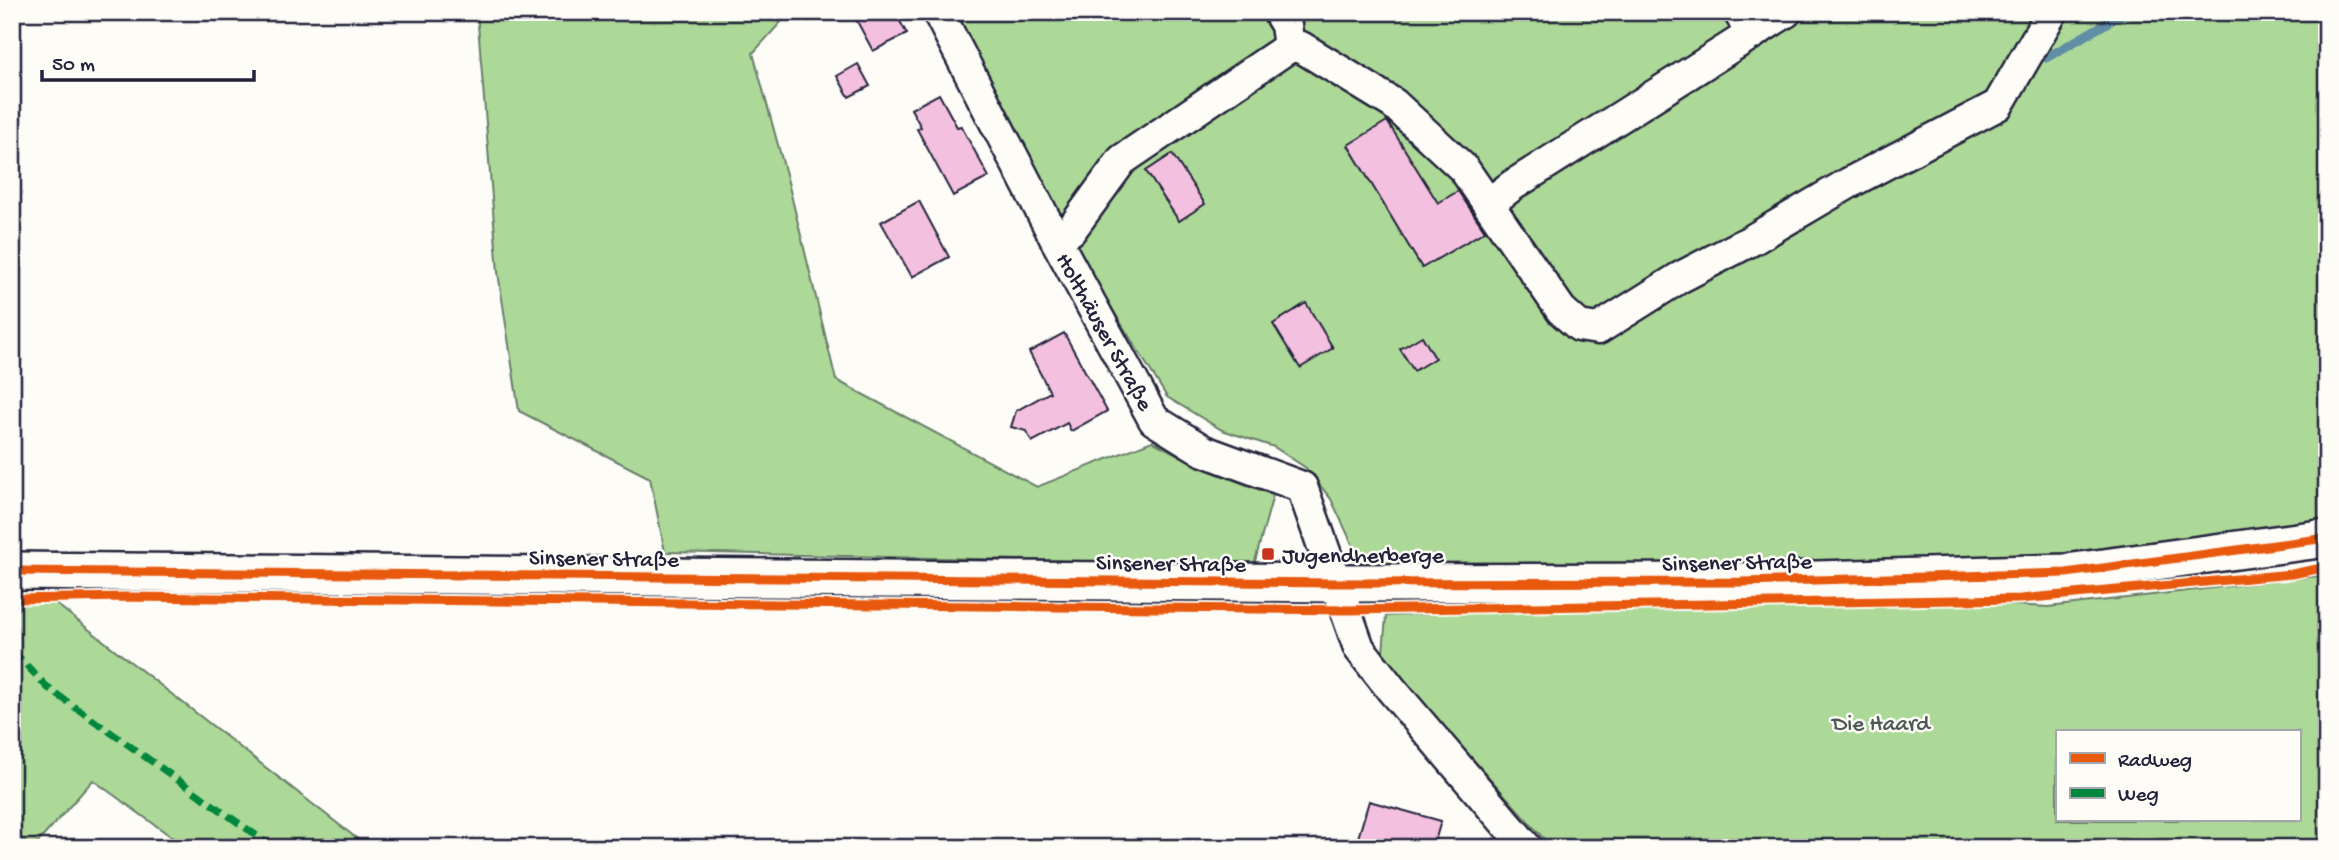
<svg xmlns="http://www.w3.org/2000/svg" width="2339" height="860" font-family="'Gochi Hand',sans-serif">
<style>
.green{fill:#add998;stroke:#687e6a;stroke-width:2;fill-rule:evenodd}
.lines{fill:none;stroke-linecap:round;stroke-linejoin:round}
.stream{stroke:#608ea4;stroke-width:9}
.building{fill:#f3c0df;stroke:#22223b;stroke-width:2}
.minor-casing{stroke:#22223b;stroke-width:35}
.major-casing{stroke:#22223b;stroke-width:42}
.minor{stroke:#fdfcf7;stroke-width:30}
.major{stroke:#fdfcf7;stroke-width:37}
.quiet{stroke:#00873e;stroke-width:7;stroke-dasharray:14 7;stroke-linecap:butt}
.cycleway-casing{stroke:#fdfcf7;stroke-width:13}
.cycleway{stroke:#e8590c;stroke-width:9}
.poi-dot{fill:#c8321e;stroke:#fdfcf7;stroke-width:2.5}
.labels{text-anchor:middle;stroke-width:5;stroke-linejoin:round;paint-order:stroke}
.street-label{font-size:23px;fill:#22223b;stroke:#fdfcf7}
.poi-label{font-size:23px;fill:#22223b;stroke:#fdfcf7;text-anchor:start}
.park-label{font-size:23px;fill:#4c5957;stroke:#fdfcf7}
</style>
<rect width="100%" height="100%" fill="#fdfcf7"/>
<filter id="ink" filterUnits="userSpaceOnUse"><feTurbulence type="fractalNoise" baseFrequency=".0143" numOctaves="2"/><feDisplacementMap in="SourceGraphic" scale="14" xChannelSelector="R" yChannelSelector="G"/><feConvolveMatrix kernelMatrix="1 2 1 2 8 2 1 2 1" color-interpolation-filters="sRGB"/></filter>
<g filter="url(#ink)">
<!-- green -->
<g class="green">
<path d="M477 12H790L753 53 787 178 836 380 1037 487 1152 441 1205 469 1273 495 1254 565 665 552 650 478 519 411 498 272Z"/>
<path d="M951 12H2327V519L2056 554 1864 559 1690 568 1364 569 1331 499 1306 468 1274 447 1222 430 1167 397 1069 240Z"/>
<path d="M2327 575V848H1552L1403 681 1383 653 1386 616 1879 597 2048 607ZM2057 732H2299V820H2057Z"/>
<path d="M12 588 37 589 369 848H187L93 780 33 848H12Z"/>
</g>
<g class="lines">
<!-- stream -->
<g class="stream">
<path d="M2321 12 2327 20"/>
<path d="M2046 58 2126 12"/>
</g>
</g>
<!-- building -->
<g class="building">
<path d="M852 12H895L907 34 873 51Z"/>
<path d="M858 64 870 86 849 97 837 76Z"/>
<path d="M939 94 957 127 961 126 989 177 953 196 917 129 921 127 911 109Z"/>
<path d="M1387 121 1438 203 1458 191 1485 231 1422 268 1348 145Z"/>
<path d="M1172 154 1205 204 1179 221 1146 171Z"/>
<path d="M919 201 949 257 912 277 881 222Z"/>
<path d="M1306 303 1333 348 1300 368 1273 324Z"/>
<path d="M1064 333 1107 411 1071 431 1067 423 1032 442 1026 431 1011 427 1016 411 1050 392 1029 352Z"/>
<path d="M1422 336 1435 358 1414 371 1400 349Z"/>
<path d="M1369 801 1441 821 1433 848H1394L1358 838Z"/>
</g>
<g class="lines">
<!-- minor casing -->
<g class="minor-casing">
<g id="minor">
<path d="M938 12 1056 240 1154 420 1204 451 1302 487 1359 648 1392 690 1527 848"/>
<path d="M1278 12 1286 25 1289 47"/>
<path d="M1739 12 1752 34"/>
<path d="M1488 204 1513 185 1786 12"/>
<path d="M1056 240 1071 230 1122 160 1289 47H1301L1394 104 1464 169 1561 310 1579 326 1598 329 1679 278 1752 240 1849 183 1998 105 2052 12"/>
</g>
</g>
<!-- major casing -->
<g class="major-casing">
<path id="major" d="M12 571 1335 583 1741 582 2066 573 2327 538"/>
</g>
<!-- minor -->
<use href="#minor" class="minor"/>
<!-- major -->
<use href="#major" class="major"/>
<!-- quiet -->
<path class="quiet" d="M12 650 48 688 274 848"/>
<!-- cycleway casing -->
<g class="cycleway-casing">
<g id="cycleway">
<path d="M12 571 1335 583 1741 582 2066 573 2327 538"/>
<path d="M12 599 126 597 1346 610 2020 599 2292 574 2327 567"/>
</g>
</g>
<!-- cycleway -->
<use href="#cycleway" class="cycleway"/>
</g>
</g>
<!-- markers -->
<rect class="poi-dot" x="1261" y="547" width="14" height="14" rx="3.5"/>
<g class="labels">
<!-- street labels -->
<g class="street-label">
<text transform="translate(1106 331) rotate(61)" y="8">Holthäuser Straße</text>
<text transform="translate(604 557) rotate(1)" y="8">Sinsener Straße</text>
<text transform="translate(1737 561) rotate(-1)" y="8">Sinsener Straße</text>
<text transform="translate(1171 562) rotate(1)" y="8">Sinsener Straße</text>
</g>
<!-- poi labels -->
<g class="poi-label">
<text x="1282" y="562">Jugendherberge</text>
</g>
<!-- park labels -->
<g class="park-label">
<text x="1881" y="730">Die Haard</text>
</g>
</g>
<!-- margin -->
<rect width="2339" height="860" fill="none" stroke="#fdfcf7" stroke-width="42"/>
<rect x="21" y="21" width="2297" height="818" fill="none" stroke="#22223b" stroke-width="2.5" filter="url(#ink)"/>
<!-- legend -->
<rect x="2056" y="730" width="245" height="91" fill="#fdfcf7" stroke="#a5a5ac" stroke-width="2"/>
<rect x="2070" y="753" width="35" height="10" fill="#e8590c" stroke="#a5a5ac" stroke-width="2"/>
<text x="2118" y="766" font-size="21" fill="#22223b">Radweg</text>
<rect x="2070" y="788" width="35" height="10" fill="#00873e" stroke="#a5a5ac" stroke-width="2"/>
<text x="2118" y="800" font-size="21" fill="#22223b">Weg</text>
<!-- scale -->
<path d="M42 70v10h212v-10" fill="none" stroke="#22223b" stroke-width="3.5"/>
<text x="52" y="70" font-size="21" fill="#22223b" stroke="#fdfcf7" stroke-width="5" paint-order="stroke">50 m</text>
</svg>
